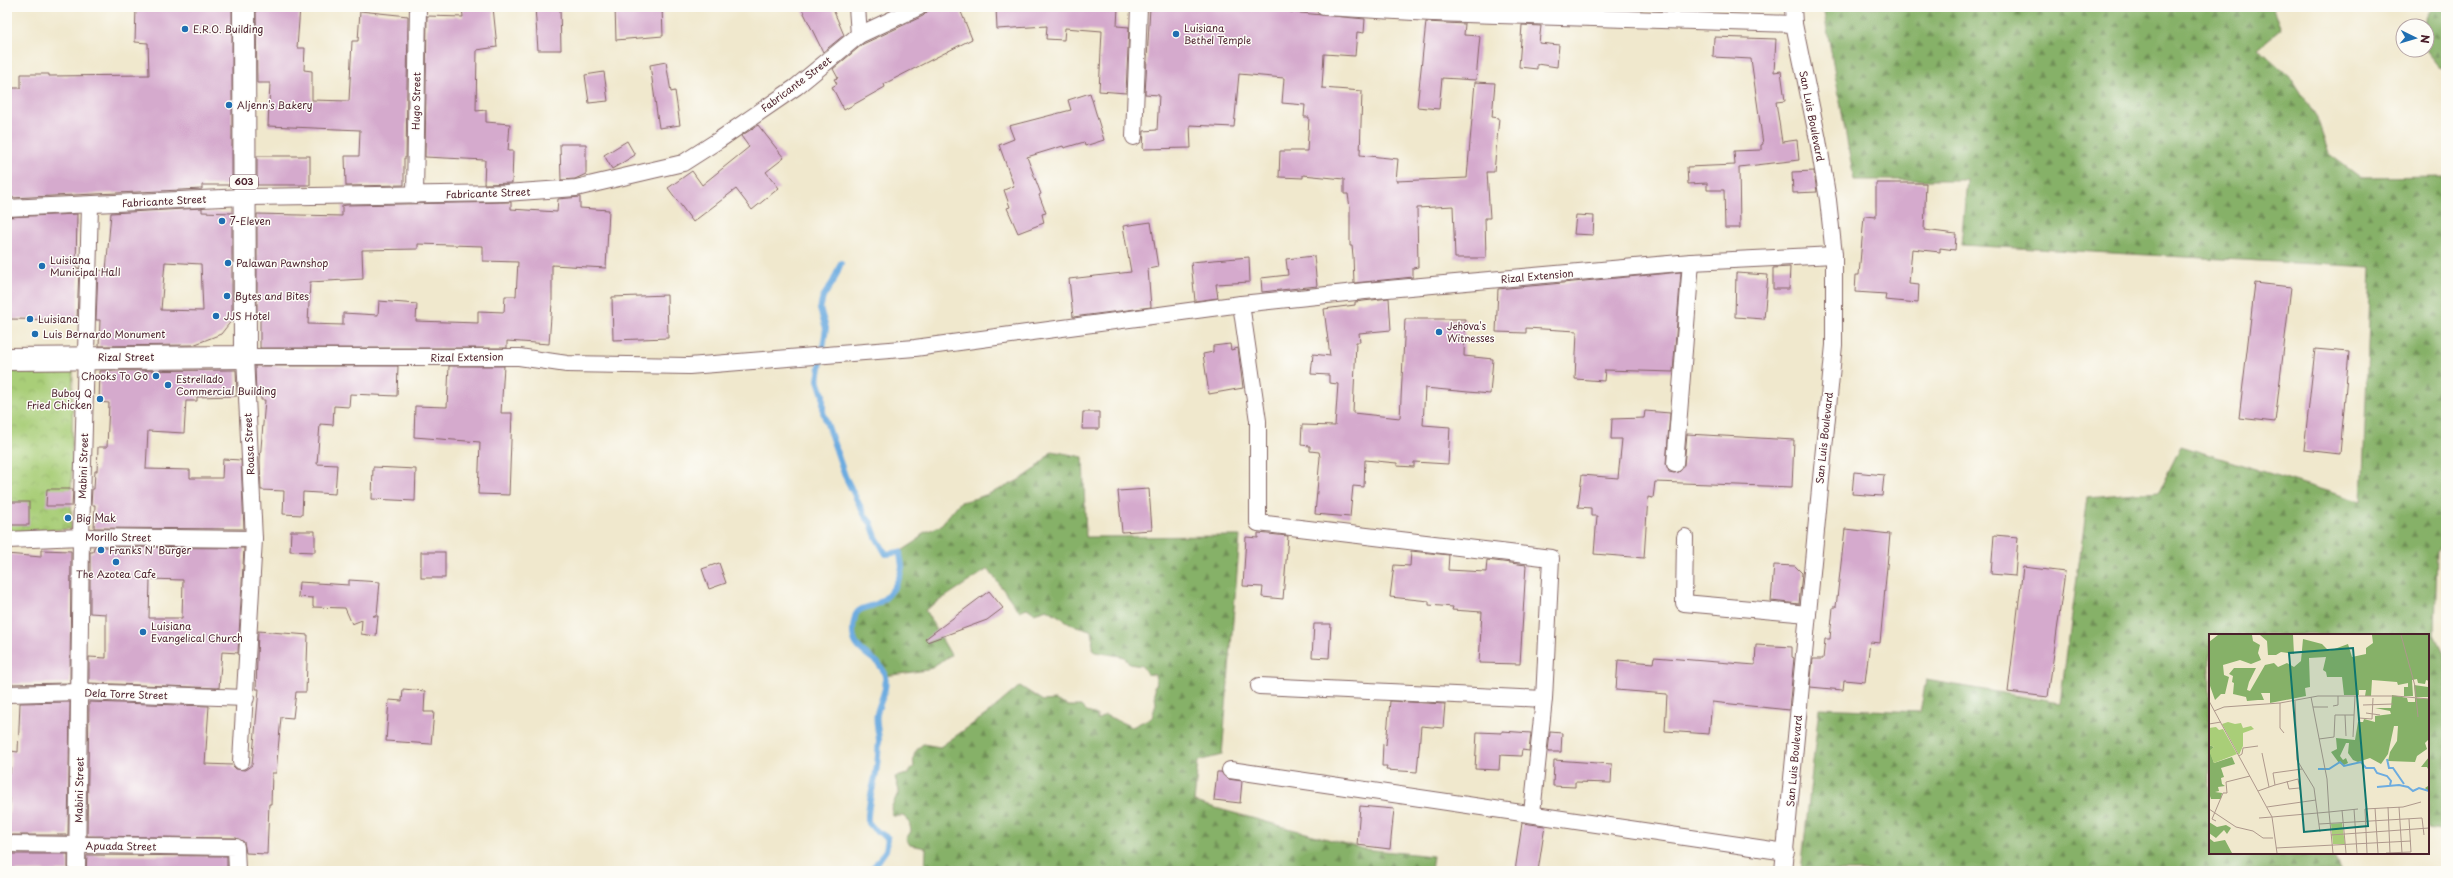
<svg xmlns="http://www.w3.org/2000/svg" width="2453" height="878" font-family="'Playpen Sans',sans-serif">
<style>
.forest{fill:url(#forest-firs);stroke:#68684a}
.park{fill:url(#park-crowns);stroke:#7a7652}
.lines{fill:none;stroke-linecap:round;stroke-linejoin:round}
.stream{stroke:#6dace0;stroke-width:6}
.building{fill:#d5aacd;fill-rule:evenodd}
.street-casing{stroke:#846564;stroke-width:18}
.primary-casing{stroke:#846564;stroke-width:24}
.street{stroke:#fff;stroke-width:16}
.primary{stroke:#fff;stroke-width:22}
.poi-dot{fill:#1f6fb2;stroke:#fdfcf7;stroke-width:1.5}
.labels{text-anchor:middle;stroke-width:3;stroke-linejoin:round;paint-order:stroke}
.shield{fill:#fdfcf7;stroke:#806168;stroke-width:1}
.shield-label{font-size:9px;font-weight:bold;fill:#4a1f2b}
.poi-label{font-size:10px;fill:#4a1f2b;stroke:#fdfcf7;text-anchor:start}
.street-label{font-size:10px;fill:#4a1f2b;stroke:#fdfcf7}
.inset-river{fill:none;stroke:#6dace0;stroke-width:2}
.inset-road{fill:none;stroke:#ae988c;stroke-width:1}
.view{fill:#0f766e;fill-opacity:0.15;stroke:#0f766e;stroke-width:2}
.inset-edge{fill:none;stroke:#4a1f2b;stroke-width:2}
</style>
<defs>
<pattern id="forest-firs" width="22" height="20" patternUnits="userSpaceOnUse"><rect width="22" height="20" fill="#86b168"/><path d="M5 1l3.5 6h-7zM16 11l3.5 6h-7z" fill="#708f56"/></pattern>
<pattern id="park-crowns" width="20" height="18" patternUnits="userSpaceOnUse"><rect width="20" height="18" fill="#a9ce78"/><path d="M2 6a3 3 0 1 1 6 0M12 15a3 3 0 1 1 6 0" fill="none" stroke="#93b068"/></pattern>
</defs>
<rect width="100%" height="100%" fill="#fdfcf7"/>
<filter id="ink" filterUnits="userSpaceOnUse"><feTurbulence type="fractalNoise" baseFrequency=".025" numOctaves="2"/><feDisplacementMap in="SourceGraphic" scale="8" xChannelSelector="R" yChannelSelector="G"/><feConvolveMatrix kernelMatrix="1 2 1 2 8 2 1 2 1" color-interpolation-filters="sRGB"/></filter>
<filter id="wash" filterUnits="userSpaceOnUse"><feTurbulence type="fractalNoise" baseFrequency=".012" numOctaves="4" result="noise"/><feDisplacementMap in="SourceGraphic" scale="16" xChannelSelector="R" yChannelSelector="G"/><feGaussianBlur stdDeviation="0.9" result="paint"/><feColorMatrix in="noise" values="0 0 0 0 0 0 0 0 0 0 0 0 0 0 0 0 0 1.4 0 .05"/><feComposite in="paint" operator="in"/></filter>
<g filter="url(#wash)">
<rect width="100%" height="100%" fill="#f0e8cd"/>
<!-- forest -->
<g class="forest">
<path d="M1823 7H2272L2281 29 2258 48 2293 80 2316 116 2329 154 2360 177 2446 176V539L2437 550 2435 634 2446 657V831L2428 828V635H2210V853H2334L2342 871H1801L1819 708 1920 712 1926 680 2060 703 2088 497 2159 491 2181 446 2362 502 2371 267 1961 245 1967 180H1854Z"/>
<path d="M2432 7H2446V69L2439 67 2425 50 2427 26H2423V23Z"/>
<path d="M1052 451 1083 457 1086 537 1240 536 1222 755 1198 761 1194 802 1364 849 1433 856 1431 871H925L926 848 910 845 906 839 911 831 909 821 903 816H893L891 808 899 791 895 777 908 774 914 766C912 756 915 750 923 744L940 747 987 714 1020 686 1043 701 1055 700 1068 706H1081L1087 712 1097 715V720L1105 715 1132 727 1152 717 1156 704 1154 686 1157 684 1155 675 1147 674 1142 666 1129 664 1125 657 1095 652 1092 648 1093 635 1090 630 1073 625 1047 609 1034 613 1027 608 1019 611 988 569 925 610 951 655 927 670 885 676C868 649 847 653 855 614 862 608 867 608 875 605 895 597 902 572 900 552L917 541 923 533 940 526 960 502C980 499 1016 484 1033 471 1040 465 1046 457 1052 451Z"/>
</g>
<!-- park -->
<path class="park" d="M73 367 71 529 7 532V368Z"/>
<g class="lines">
<!-- stream -->
<path class="stream" d="M841 263 833 282 823 297 820 309 826 328 818 380 823 395V412L845 476 865 516 871 523 876 537 886 554 900 552C900 557 902 563 902 567 900 582 888 600 874 605 867 608 857 608 855 617 844 658 880 651 885 676 888 690 879 702 877 714 875 722 879 733 879 741 878 753 878 766 875 777 872 793 867 806 868 822L875 830 888 838 886 850 871 871"/>
</g>
<g id="blocks">
<!-- building -->
<g class="building">
<path d="M136 7 232 8V185H202V189L10 198 9 88H21V74H49V76L149 75 148 43 135 42Z"/>
<path d="M263 7H300L297 48H305L304 70 312 71V100L349 101 352 41H358L360 11 408 16 406 158H404V185L346 186 345 156H359L360 130 268 126 270 83H257L256 8Z"/>
<path d="M462 7H493L497 47 477 50 476 111 486 110V122L510 124 508 151H513L512 183 484 184 485 160 425 157 427 16 463 17Z"/>
<path d="M535 7H560L561 50H538Z"/>
<path d="M615 7H662L663 36 616 40Z"/>
<path d="M801 7H832L844 35 823 52Z"/>
<path d="M932 7H959L972 39 884 84 885 87 844 110 832 87 837 84 834 79 838 78 833 69 863 44 923 16Z"/>
<path d="M996 7H1118L1117 26 1129 27 1126 93 1099 91 1102 31 1065 28 1064 40 1046 39 1047 26 997 29Z"/>
<path d="M1150 7H1290V12L1365 19 1364 33 1357 32 1355 56 1324 54 1322 88 1362 91 1360 155 1398 159 1396 181 1467 178 1475 82 1495 83 1492 117 1499 118 1494 172H1487L1490 218H1485L1486 258H1455L1453 206 1417 208 1418 267 1413 268V277L1354 283 1353 256 1352 246H1350V208L1348 194H1344V179L1303 175V178L1279 177 1280 151H1307L1309 117H1304L1305 105 1282 103 1284 78 1239 74 1234 127 1190 125 1191 148 1143 149 1144 131 1157 130 1159 95 1145 94Z"/>
<path d="M1426 22 1465 24 1464 35 1480 36 1476 80 1442 78 1439 109 1417 107Z"/>
<path d="M1522 25 1541 26 1539 43 1559 45 1557 67 1537 64V69L1519 67Z"/>
<path d="M1714 37 1776 39 1774 72 1781 71 1785 101 1776 102 1782 142 1797 140 1799 160 1739 167 1740 228H1725L1724 190H1707V183L1688 184 1687 167 1735 165 1734 151 1761 150V145L1763 144 1751 59 1713 57Z"/>
<path d="M666 62 671 92 675 91 680 125 659 128 650 65Z"/>
<path d="M604 72 608 101 589 103 585 75Z"/>
<path d="M1090 93 1104 140 1085 146 1084 142 1064 148 1063 146 1027 157 1041 194 1039 195 1046 213 1042 214 1044 223 1018 233 1007 208 1010 207 1004 190 1014 186 999 145 1014 139 1009 126 1071 110 1068 100Z"/>
<path d="M758 125 784 158 766 172 779 188 752 210 736 189 693 222 668 188 692 171 702 185 749 147 741 136Z"/>
<path d="M627 141 635 155 612 169 604 155Z"/>
<path d="M560 144H586V174L575 179 561 180Z"/>
<rect x="257" y="156" width="53" height="29"/>
<path d="M1814 171 1817 192 1793 193 1792 172Z"/>
<path d="M1876 183H1926L1924 230 1956 234 1955 250 1940 248V252L1912 249 1909 284 1919 285 1918 303 1885 300 1886 294 1855 292 1856 275H1859L1864 216 1876 217Z"/>
<path d="M580 197V208L609 210 606 268 552 265V303L549 344 507 341V348H260V319L257 318V214L342 216V206L346 205 511 202V209L557 212 558 199ZM418 244 483 246V261L518 262 516 296H505L504 312 478 311V323L416 321 417 304 379 301 378 315 343 313V325L308 324 310 282 363 279 362 250 418 249Z"/>
<path d="M202 208V212L232 213V320L221 334 193 345 99 346 100 320H96L98 270 106 271 111 213ZM165 262 201 264 203 311 161 310Z"/>
<path d="M77 214 76 268H79L77 320 7 319V217Z"/>
<path d="M1576 215 1594 216 1593 235 1574 234Z"/>
<path d="M1151 222 1158 267 1148 269 1151 307 1073 317 1069 279 1131 272 1123 226Z"/>
<path d="M1314 256 1317 286 1262 292 1261 278 1288 275 1286 259Z"/>
<path d="M1249 257 1250 282 1216 284 1218 298 1195 301 1191 262Z"/>
<path d="M1790 267 1789 289H1773V268Z"/>
<path d="M1681 272 1673 372 1605 370 1604 381 1575 379 1577 331 1526 328V333L1496 332 1498 289Z"/>
<path d="M1736 273 1768 275 1764 319 1735 317Z"/>
<path d="M2255 283 2291 287 2275 422 2239 418Z"/>
<path d="M667 295 668 338 613 340 612 297Z"/>
<path d="M1389 298 1391 330 1359 333 1360 342H1356L1353 413 1400 418 1405 319H1465L1464 356 1493 359 1490 394 1425 388 1423 425 1450 427 1448 464 1414 462V467L1397 466V463L1365 460 1364 487 1353 486 1350 517 1315 514 1320 457 1319 452 1310 451V446L1301 445 1302 425 1335 426 1338 384 1329 383V375L1311 374 1313 354 1330 356 1324 309 1355 305V302Z"/>
<path d="M1230 344 1231 350 1238 348 1243 388 1209 394 1203 354 1213 352V346Z"/>
<path d="M2315 349 2349 352 2340 454 2304 450Z"/>
<path d="M255 366H398L397 396 350 394 349 407 334 406 333 425 320 424 317 464 337 465 335 494 303 492 302 515 283 514 284 491 261 490 260 460 265 400H261V396H256Z"/>
<path d="M449 366H504L501 413H512L509 495 478 494 480 442 414 437 415 406 447 407Z"/>
<path d="M236 370 237 396 197 397V401H186L184 433 148 431 146 469 190 470V478H222L223 459 241 460 244 529 94 528 95 505H91L92 489H94L95 471H97L98 447H107L109 403 99 402 100 371Z"/>
<path d="M1645 411 1670 413 1666 464 1669 472 1674 473 1679 472 1684 465 1687 434 1794 440 1792 487 1655 482 1653 498 1648 497 1644 558 1594 554 1597 516H1591V508L1578 507 1582 475 1618 478 1622 439H1611L1612 419 1644 418Z"/>
<path d="M1083 412H1099V429H1082Z"/>
<path d="M373 467 416 469 415 501 372 499Z"/>
<path d="M1854 472 1884 475 1882 496 1852 494Z"/>
<path d="M47 489H73L72 506H46Z"/>
<path d="M1149 489 1152 530 1122 532 1118 491Z"/>
<rect x="7" y="502" width="22" height="23"/>
<path d="M1845 529 1890 534 1880 643 1870 642 1865 682 1844 680 1843 690 1810 687 1813 659H1823L1825 639H1830L1833 607H1836Z"/>
<path d="M291 531H315V552L290 551Z"/>
<path d="M1258 533 1288 536 1283 599 1262 597 1263 587 1243 586 1246 537 1258 538Z"/>
<path d="M1994 535 2018 537 2015 576 1991 574Z"/>
<path d="M94 547 244 548 238 653 222 652 219 688 89 683V657L106 658V614L90 613V552H93ZM150 579 183 580 182 618H149Z"/>
<path d="M41 550 71 551 70 683 8 684 10 644H7V554L41 557Z"/>
<path d="M1411 551 1449 555 1448 570 1486 572 1487 560 1526 565 1520 664 1479 663 1482 612 1452 610 1453 607 1429 605V601L1390 597 1394 565 1410 566Z"/>
<rect x="421" y="552" width="24" height="26"/>
<path d="M719 563 726 583 709 589 702 569Z"/>
<path d="M1774 565 1795 566 1802 573 1799 604 1771 601Z"/>
<path d="M2023 567 2065 572 2048 697 2008 692Z"/>
<path d="M349 580 380 582 377 614 373 616H378L376 636 361 634 362 620 352 624 345 608 313 607V598L298 597 299 582 349 585Z"/>
<path d="M989 591 1003 608 987 620 927 642 925 639Z"/>
<path d="M1314 624H1331L1329 658 1312 657Z"/>
<path d="M258 631 308 635 306 692H296L293 718 281 717 276 773H272L271 804H269L267 854 246 853 244 842 236 838 87 836 89 702 209 706 205 764 232 765 236 769 245 770 252 765 259 689H256Z"/>
<path d="M1756 645 1792 647V657L1794 658 1789 710 1712 702 1709 734 1665 731 1667 694 1616 690 1618 660 1653 663 1654 657 1755 665Z"/>
<path d="M403 689 425 691 424 712H434L431 744 386 741 389 700 402 701Z"/>
<path d="M1390 701 1445 704 1443 728 1421 726 1417 772 1386 770 1387 766H1382L1383 744 1386 745Z"/>
<path d="M70 702 68 835H8L10 798H7V774H10L11 751 18 752 20 703Z"/>
<path d="M1502 731 1531 733 1529 751 1522 750 1521 756 1500 755 1499 770 1475 769 1477 732 1502 733Z"/>
<path d="M1550 732 1562 733 1561 752H1548Z"/>
<path d="M1554 760 1612 764 1611 783 1575 782V787L1553 786Z"/>
<path d="M1217 772H1221L1228 779 1242 781 1240 803 1214 800Z"/>
<path d="M1360 806 1394 809 1390 849 1357 845Z"/>
<path d="M1522 823 1545 826 1538 871H1515Z"/>
<path d="M8 854H68V871H7Z"/>
<path d="M87 855 227 856V871H86Z"/>
</g>
</g>
</g>
<g filter="url(#ink)">
<use href="#blocks" fill-opacity="0" stroke="#846564" stroke-width="1"/>
<g class="lines">
<!-- street casing -->
<g class="street-casing">
<g id="street">
<path d="M857 7 859 35"/>
<path d="M1324 7 1432 13 1794 24"/>
<path d="M1134 137 1139 7"/>
<path d="M415 195 418 7"/>
<path d="M7 208 244 197 505 193 576 188 683 163 719 140 796 87 859 35 919 7"/>
<path d="M1241 304 1258 421V523L1551 558 1544 699 1532 813"/>
<path d="M1675 464 1691 262"/>
<path d="M1685 537 1684 603 1808 614"/>
<path d="M7 540 81 537 254 539"/>
<path d="M1259 686 1544 699"/>
<path d="M7 694 80 692 246 698"/>
<path d="M241 761 254 539 245 357H519L567 364 689 366 915 348 1241 304 1365 291 1691 262 1834 255"/>
<path d="M1230 770 1786 852"/>
<path d="M7 844 236 847 237 871"/>
<path d="M77 871 81 537 90 205"/>
<path d="M1783 871 1834 345V255L1828 200 1818 140 1794 24 1793 7"/>
</g>
</g>
<!-- primary casing -->
<g class="primary-casing">
<path id="primary" d="M7 359 245 357 244 7"/>
</g>
<!-- street -->
<use href="#street" class="street"/>
<!-- primary -->
<use href="#primary" class="primary"/>
</g>
</g>
<!-- markers -->
<g class="poi-dot">
<circle cx="185" cy="29" r="4"/>
<circle cx="1176" cy="34" r="4"/>
<circle cx="229" cy="105" r="4"/>
<circle cx="222" cy="221" r="4"/>
<circle cx="228" cy="263" r="4"/>
<circle cx="42" cy="266" r="4"/>
<circle cx="227" cy="296" r="4"/>
<circle cx="216" cy="316" r="4"/>
<circle cx="30" cy="319" r="4"/>
<circle cx="1439" cy="332" r="4"/>
<circle cx="35" cy="334" r="4"/>
<circle cx="156" cy="376" r="4"/>
<circle cx="168" cy="385" r="4"/>
<circle cx="100" cy="399" r="4"/>
<circle cx="68" cy="518" r="4"/>
<circle cx="101" cy="550" r="4"/>
<circle cx="116" cy="562" r="4"/>
<circle cx="143" cy="632" r="4"/>
</g>
<g class="labels">
<!-- shield labels -->
<rect class="shield" x="230" y="175" width="28" height="14" rx="3"/>
<g class="shield-label">
<text x="244" y="185">603</text>
</g>
<!-- poi labels -->
<g class="poi-label">
<text x="1184" y="32">Luisiana<tspan x="1184" dy="12">Bethel Temple</tspan></text>
<text x="193" y="33">E.R.O. Building</text>
<text x="237" y="109">Aljenn's Bakery</text>
<text x="230" y="225">7-Eleven</text>
<text x="50" y="264">Luisiana<tspan x="50" dy="12">Municipal Hall</tspan></text>
<text x="236" y="267">Palawan Pawnshop</text>
<text x="235" y="300">Bytes and Bites</text>
<text x="224" y="320">JJS Hotel</text>
<text x="38" y="323">Luisiana</text>
<text x="1447" y="330">Jehova's<tspan x="1447" dy="12">Witnesses</tspan></text>
<text x="43" y="338">Luis Bernardo Monument</text>
<text x="148" y="380" text-anchor="end">Chooks To Go</text>
<text x="176" y="383">Estrellado<tspan x="176" dy="12">Commercial Building</tspan></text>
<text x="92" y="397" text-anchor="end">Buboy Q<tspan x="92" dy="12">Fried Chicken</tspan></text>
<text x="76" y="522">Big Mak</text>
<text x="109" y="554">Franks N' Burger</text>
<text x="116" y="578" text-anchor="middle">The Azotea Cafe</text>
<text x="151" y="630">Luisiana<tspan x="151" dy="12">Evangelical Church</tspan></text>
</g>
<!-- street labels -->
<g class="street-label">
<text transform="translate(796 84) rotate(-37)" y="4">Fabricante Street</text>
<text transform="translate(416 101) rotate(-89)" y="4">Hugo Street</text>
<text transform="translate(1812 116) rotate(79)" y="4">San Luis Boulevard</text>
<text transform="translate(488 193) rotate(-2)" y="4">Fabricante Street</text>
<text transform="translate(164 201) rotate(-3)" y="4">Fabricante Street</text>
<text transform="translate(1537 276) rotate(-5)" y="4">Rizal Extension</text>
<text x="126" y="361">Rizal Street</text>
<text transform="translate(467 357) rotate(-1)" y="4">Rizal Extension</text>
<text transform="translate(1824 438) rotate(-84)" y="4">San Luis Boulevard</text>
<text transform="translate(249 444) rotate(-93)" y="4">Roasa Street</text>
<text transform="translate(83 466) rotate(-88)" y="4">Mabini Street</text>
<text transform="translate(118 537) rotate(1)" y="4">Morillo Street</text>
<text transform="translate(126 694) rotate(2)" y="4">Dela Torre Street</text>
<text transform="translate(1794 761) rotate(-85)" y="4">San Luis Boulevard</text>
<text transform="translate(79 790) rotate(-89)" y="4">Mabini Street</text>
<text transform="translate(121 846) rotate(1)" y="4">Apuada Street</text>
</g>
</g>
<!-- overview -->
<g transform="translate(2209 634)">
<rect width="220" height="220" fill="#f0e8cd"/>
<path d="M9 1H43L44 7 51 11 49 19 52 26 42 30 31 26 14 31 15 41 20 43 16 60H12L6 66 0 49V8ZM51 1H84L85 20 72 18 67 21H59L58 7ZM163 1H220V63H206L205 51 219 53 220 47 217 46 216 50 209 49 208 45 203 46 204 62H195V53H199V49L189 51 188 48 163 46 162 62H156L157 56H150V61H135L133 43H118L117 38 114 36 117 23 100 24 101 53 96 54 97 62 61 69V59H52L55 66H49L38 67 37 63 24 60 25 49 23 48 24 42 20 40 25 34H47L40 48 38 56 41 57 56 31 65 29 69 33 78 29 85 33 92 27 94 5 113 10 120 17 139 10 143 23 157 20V14L164 9ZM183 61 198 64 199 68H206V64L220 65V105L216 109 218 115 208 122 206 128 179 127 181 118 188 107 189 92H185L179 120 172 130 161 124 149 128 144 126 139 119 140 109H137L131 122 134 126 137 124 139 129 135 131 130 129 122 118 128 115 127 104 146 106 149 88H154L155 85 166 88V82L182 80 181 77 166 74H182ZM0 111 5 113 1 117 5 129 23 123 26 130 12 134 15 143 12 144 13 150 16 152 9 153 10 157 6 158 13 159 12 165H2L0 159ZM220 123V157H219L216 154 219 152 220 137 218 133H212ZM0 188 8 193 17 191 22 194 18 200 15 196 7 204 0 199ZM0 204 5 208 16 206 23 219H0Z" fill="#86b168"/>
<path d="M19 88 26 90 32 89 34 94 42 92 45 95 34 99V112L30 121 13 90ZM7 93 10 96 14 95 28 120 5 129 0 117 5 113 0 111V94Z" fill="#a9ce78"/>
<path d="M133 189 136 210H124L122 190Z" fill="#a9ce78"/>
<path class="inset-river" d="M178 125 180 134H184L195 150M109 135H120L131 128 135 132 152 128 157 134H165L168 139 178 142 182 147 181 151M168 153 190 151 199 153 204 157 210 154 220 157"/>
<path class="inset-road" d="M192 1 206 52 209 83M102 63 118 145 120 178 149 175M0 67 63 183 120 178 124 219M86 67 88 126 105 154 111 198M71 69V94L75 99M154 71 184 70M124 72 129 71V62M104 73H119M5 77 15 73 71 69 109 62H187L220 65M157 79 171 81M136 81 137 102M150 84 163 85 164 64M0 90 12 88M144 103 146 62M110 105 125 103 126 81H145M53 119 60 153M30 122 33 120 34 114 49 112M78 147 80 155 90 154M66 151 89 145 91 156M49 157 66 151 64 139 93 135M58 173 107 166M179 173 181 219M190 173 193 219M166 174 169 219M0 175 27 193 44 197 54 204H64M145 175 148 219M133 176 137 219M50 184 63 183 68 219M7 187 3 185 14 159H18L17 148 41 142M110 190 213 184 215 201M122 201 220 194M67 214 202 207M158 219 156 175 194 173 212 168M177 219 202 218 200 185"/>
<path class="view" d="M144 14 159 192 95 198 80 19Z"/>
<rect width="220" height="220" class="inset-edge"/>
</g>
<!-- margin -->
<rect width="2453" height="878" fill="none" stroke="#fdfcf7" stroke-width="24"/>
<!-- north arrow -->
<g transform="translate(2415 38) rotate(95)"><circle r="19" fill="#fdfcf7" stroke="#b5a4a5"/>
<path d="M0-3L7 15L0 10L-7 15Z" fill="#1f6fb2"/>
<text y="-6" font-size="11" font-weight="bold" text-anchor="middle" fill="#4a1f2b">N</text>
</g>
</svg>
